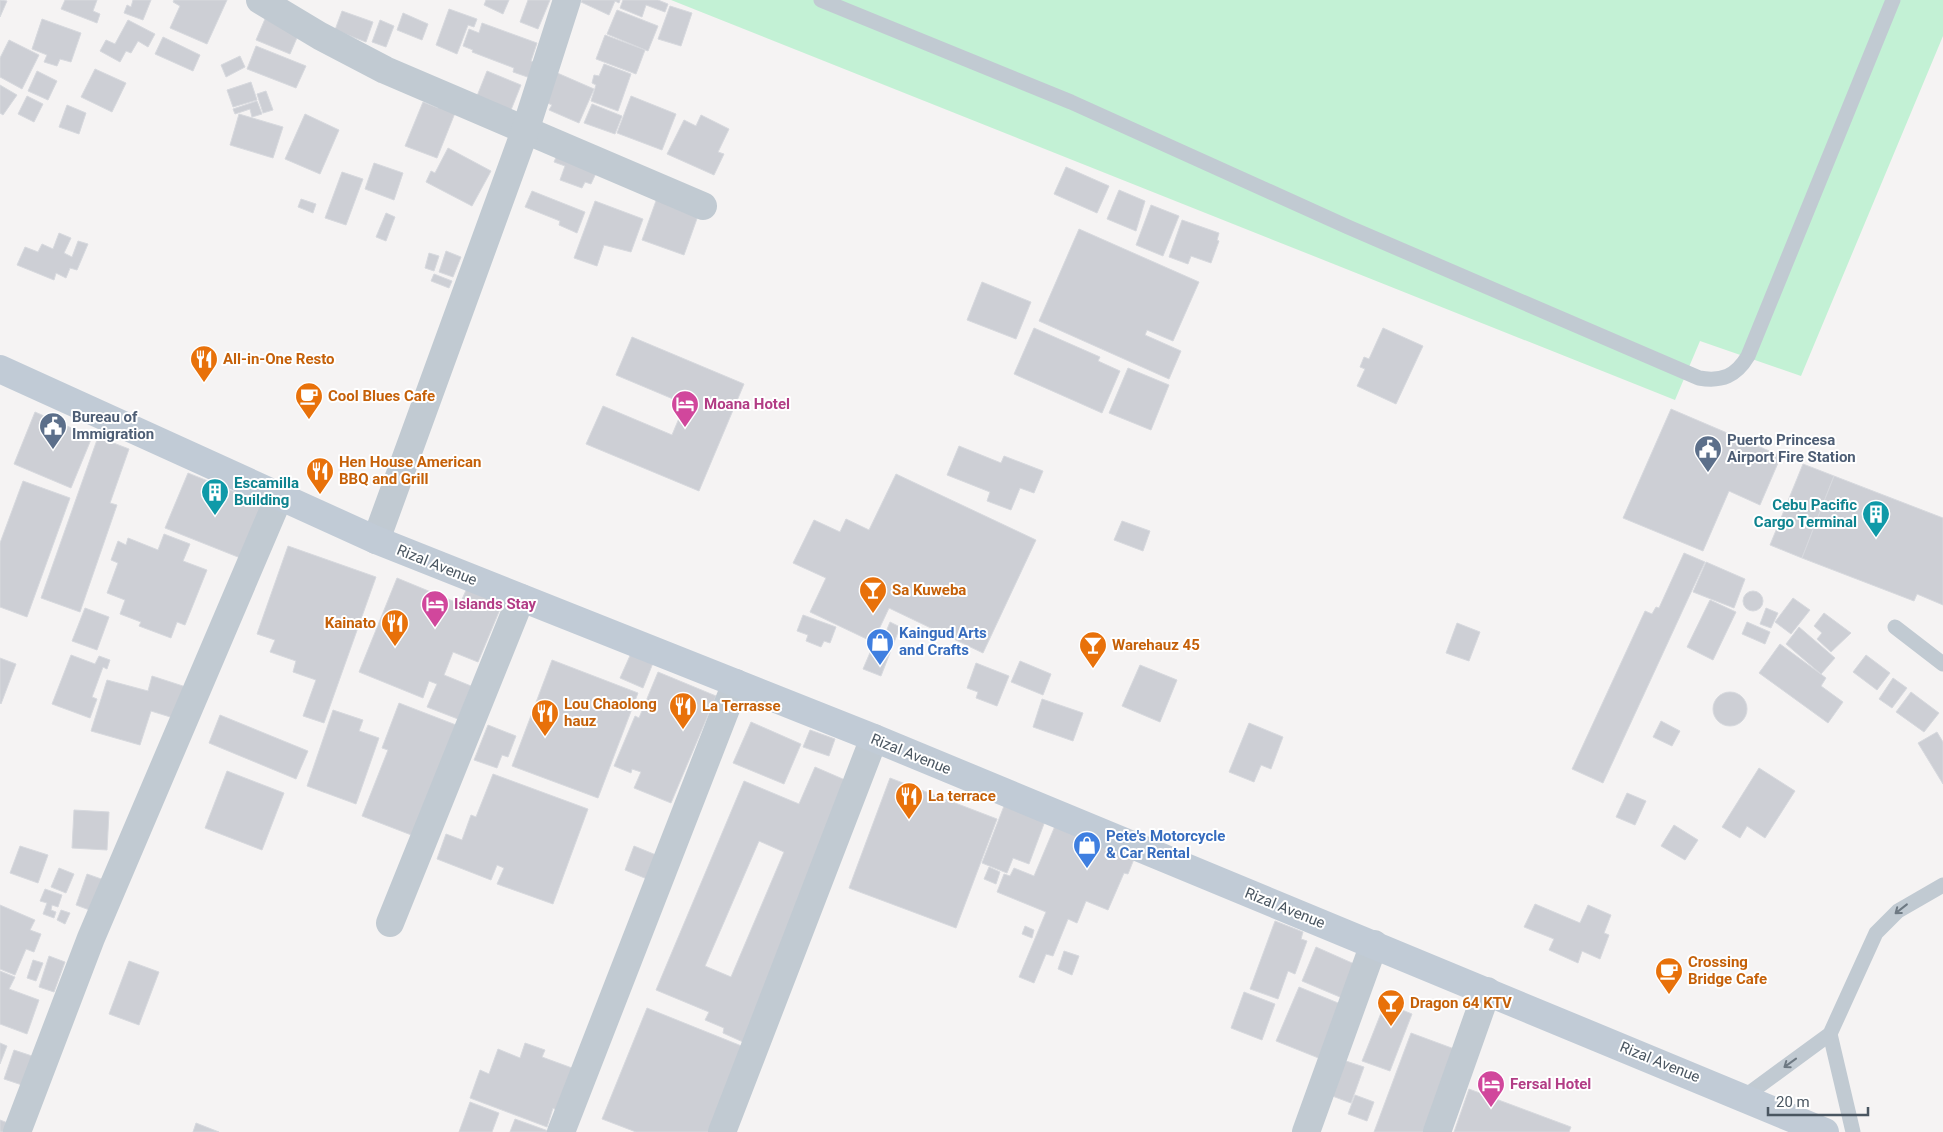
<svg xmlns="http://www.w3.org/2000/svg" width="1943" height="1132" font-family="Roboto,sans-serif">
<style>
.green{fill:#c3f1d5}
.building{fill:#cdcfd5;stroke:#d7d9de;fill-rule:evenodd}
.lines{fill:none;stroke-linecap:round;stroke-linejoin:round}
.lane{stroke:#c1cad2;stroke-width:15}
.street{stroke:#c1cad2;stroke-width:28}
.secondary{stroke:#c1cbd6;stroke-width:28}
.oneway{stroke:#6e7983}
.labels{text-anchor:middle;stroke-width:4;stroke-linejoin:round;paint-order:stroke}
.food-label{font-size:15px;font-weight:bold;fill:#c56008;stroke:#fff;text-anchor:start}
.hotel-label{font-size:15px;font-weight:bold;fill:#b23c85;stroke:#fff;text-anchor:start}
.service-label{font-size:15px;font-weight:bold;fill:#4e5e75;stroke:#fff;text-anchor:start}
.culture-label{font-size:15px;font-weight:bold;fill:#0d838f;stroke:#fff;text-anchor:start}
.street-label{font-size:15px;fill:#4a5661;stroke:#fff}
.shop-label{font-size:15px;font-weight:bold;fill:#366cbe;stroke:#fff;text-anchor:start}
</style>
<rect width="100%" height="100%" fill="#f5f3f3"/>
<!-- green -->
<path class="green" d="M671 0H1943V36L1801 376 1700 341 1675 400Z"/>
<!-- building -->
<g class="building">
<path d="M0 0 7 1 0 17Z"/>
<path d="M65 0H97L93 11 100 14 97 23 61 9Z"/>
<path d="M133 0H151L143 20 124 13 127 5 131 7Z"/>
<path d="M174 0H227L207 44 170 28 180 6 173 2Z"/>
<path d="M486 0H509L503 14 484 5Z"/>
<path d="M528 0H550L538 29 520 22Z"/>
<path d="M582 0H620L619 3 615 1 609 15 581 2Z"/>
<path d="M623 0H658L668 4 665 12 646 5 642 17 620 8Z"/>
<path d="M670 6 692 13 681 46 658 39Z"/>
<path d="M449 9 477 19 474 27 468 25 457 54 436 45Z"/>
<path d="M617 10 658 26 648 51 607 34Z"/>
<path d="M342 11 373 22 366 42 335 30Z"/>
<path d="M403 13 428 24 422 40 397 30Z"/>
<path d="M42 19 81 33 71 62 60 59 57 66 44 62 47 55 32 49Z"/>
<path d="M265 19 299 33 290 54 256 40Z"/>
<path d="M128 20 155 34 148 47 138 41 131 53 126 51 120 62 100 51 106 40 115 44Z"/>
<path d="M380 20 394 26 386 47 372 42Z"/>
<path d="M482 23 537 43 531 61 544 66 539 81 513 72 514 68 472 52 473 50 463 46 469 29 479 33Z"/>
<path d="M605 35 645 50 636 74 596 59Z"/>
<path d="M163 37 200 55 193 71 155 54Z"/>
<path d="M9 40 39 55 22 89 0 77V58Z"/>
<path d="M256 46 306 66 296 88 247 69Z"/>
<path d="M240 56 245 67 226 77 221 65Z"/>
<path d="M604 64 631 74 618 111 591 101 596 85 592 83 594 75 599 76Z"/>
<path d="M95 69 126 83 112 112 81 97Z"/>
<path d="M37 71 57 81 48 100 28 91Z"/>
<path d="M487 71 521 85 507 120 473 106Z"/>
<path d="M555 72 594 89 579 123 549 110 552 105 543 101Z"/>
<path d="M251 82 257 100 233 107 227 90Z"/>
<path d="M0 85 17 95 3 115 0 113Z"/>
<path d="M266 91 273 110 263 113 257 94Z"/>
<path d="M27 96 43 104 34 122 18 114Z"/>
<path d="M631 96 676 114 662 150 617 133Z"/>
<path d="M257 101 262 114 252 117 250 109 235 114 233 109Z"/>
<path d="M423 102 438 108 441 102 457 108 437 158 405 146Z"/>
<path d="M592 104 622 116 615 134 584 123Z"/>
<path d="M67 105 86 113 79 134 59 127Z"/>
<path d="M239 114 283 127 273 158 230 145Z"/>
<path d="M305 114 339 130 320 174 285 159Z"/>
<path d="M701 115 729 129 718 152 724 154 714 175 667 154 684 120 696 126Z"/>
<path d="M448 148 491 171 472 206 426 182 431 171 435 173Z"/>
<path d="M560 148 597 171 591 184 585 182 582 188 560 180 565 166 554 162Z"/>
<path d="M374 163 403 173 394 200 365 189Z"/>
<path d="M1066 167 1109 186 1097 213 1054 194Z"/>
<path d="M342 172 363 179 346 225 325 218Z"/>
<path d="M1119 190 1145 201 1136 231 1107 219Z"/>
<path d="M532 191 585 212 577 233 559 225 560 221 525 207Z"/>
<path d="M657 198 699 213 684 255 642 240Z"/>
<path d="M301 199 316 204 313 213 298 207Z"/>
<path d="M595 201 643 219 631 252 604 245 597 266 574 258Z"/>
<path d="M1151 205 1179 216 1163 256 1136 245Z"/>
<path d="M386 213 395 217 386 241 376 237Z"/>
<path d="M1182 220 1219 233 1217 240 1219 241 1211 263 1191 256 1188 264 1169 257Z"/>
<path d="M1079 229 1199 282 1173 341 1147 330 1145 335 1181 351 1169 379 1039 321Z"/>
<path d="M59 233 71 238 64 253 72 257 78 241 88 244 77 270 70 268 66 278 56 273 54 280 17 265 25 247 38 252 42 244 53 249Z"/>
<path d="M446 251 461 257 453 277 439 272Z"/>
<path d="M429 253 439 256 434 271 425 268Z"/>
<path d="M434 274 452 281 449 288 431 281Z"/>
<path d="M982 282 1031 302 1016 339 967 320Z"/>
<path d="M1034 328 1100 357 1098 361 1120 371 1102 413 1014 374Z"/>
<path d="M1383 328 1423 346 1396 404 1357 386 1365 369 1360 367 1364 357 1369 359Z"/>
<path d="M632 337 744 384 699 491 586 444 603 406 672 435 685 404 616 375Z"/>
<path d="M1128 368 1169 385 1151 430 1109 413Z"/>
<path d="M1671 409 1781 456 1760 505 1729 491 1703 551 1623 518Z"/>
<path d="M35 412 92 437 71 488 14 464Z"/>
<path d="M98 437 129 449 110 503 117 505 80 612 41 598Z"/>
<path d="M959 446 1001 463 1004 456 1043 471 1034 493 1020 488 1011 510 987 501 990 492 947 475Z"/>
<path d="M1803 464 1834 476 1802 558 1770 545Z"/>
<path d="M188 473 265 504 243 559 165 528Z"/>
<path d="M896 474 1036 540 983 653 889 608 873 642 810 612 826 578 793 563 814 520 840 532 846 519 869 530Z"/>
<path d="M1834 476 1943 518V605L1917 594 1914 601 1802 558Z"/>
<path d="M23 481 70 498 27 617 0 607V543Z"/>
<path d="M1122 521 1150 531 1143 551 1114 540Z"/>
<path d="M164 534 190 544 183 561 207 570 185 625 177 622 171 638 139 626 141 622 120 614 125 600 107 593 118 563 111 560 118 541 126 545 128 538 158 550Z"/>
<path d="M288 546 376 577 324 723 303 716 316 680 293 672 296 661 270 652 275 640 257 634Z"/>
<path d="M1684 553 1705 562 1603 783 1572 769 1645 611 1652 614 1656 607 1659 608Z"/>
<path d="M1706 562 1745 579 1734 608 1693 592Z"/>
<path d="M397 578 460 604 467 588 503 602 478 662 453 652 444 675 471 686 458 719 427 707 437 684 429 681 423 698 359 672Z"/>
<circle cx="1753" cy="601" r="10"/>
<path d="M1793 598 1810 610 1791 634 1775 622Z"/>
<path d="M1710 600 1736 612 1713 660 1687 647Z"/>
<path d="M85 608 109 617 97 650 72 641Z"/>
<path d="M1766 608 1778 613 1771 628 1760 624Z"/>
<path d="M1824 613 1851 633 1831 652 1817 639 1822 633 1814 626Z"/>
<path d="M803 615 836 627 830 643 824 641 821 647 806 641 808 635 797 631Z"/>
<path d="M890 622 900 627 881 676 863 669 875 641 881 644Z"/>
<path d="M1747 622 1770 632 1765 644 1742 634Z"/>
<path d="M1457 623 1480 632 1469 661 1446 653Z"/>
<path d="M1799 627 1835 658 1821 674 1786 644Z"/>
<path d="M1780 644 1826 678 1821 686 1843 702 1828 723 1759 673Z"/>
<path d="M633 649 655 658 643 688 620 678Z"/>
<path d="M71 655 95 664 99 656 110 660 107 669 103 667 92 697 97 699 90 718 52 704Z"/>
<path d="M1866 655 1890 673 1877 690 1853 672Z"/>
<path d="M0 658 16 664 1 704 0 703Z"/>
<path d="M552 660 638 693 598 798 512 766Z"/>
<path d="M1020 661 1051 674 1043 695 1011 682Z"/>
<path d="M976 663 1009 676 997 706 976 698 978 692 967 688Z"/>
<path d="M1140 665 1177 680 1160 722 1122 706Z"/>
<path d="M658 672 716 696 671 803 634 788 641 772 632 769 631 773 614 766 635 716 639 718Z"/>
<path d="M152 676 189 688 180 720 151 711 140 745 91 731 107 680 148 691Z"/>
<path d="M1893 678 1907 688 1892 708 1879 699Z"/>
<circle cx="1730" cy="709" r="17"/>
<path d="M1911 692 1939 713 1924 732 1896 712Z"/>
<path d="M1042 699 1083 713 1073 741 1033 727Z"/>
<path d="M399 703 456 725 414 836 362 816 388 750 382 748Z"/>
<path d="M333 710 363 720 359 731 379 738 356 804 307 786Z"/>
<path d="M220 715 308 751 296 779 209 743Z"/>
<path d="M1661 721 1680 731 1672 746 1653 737Z"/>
<path d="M751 722 801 744 784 784 733 763Z"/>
<path d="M1249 723 1283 737 1271 769 1261 765 1254 782 1229 772Z"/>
<path d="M488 725 516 736 508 757 502 755 497 768 474 760Z"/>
<path d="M810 730 835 739 829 756 803 747Z"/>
<path d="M1937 732 1943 742V784L1918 743Z"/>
<path d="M815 767 852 783 743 1042 723 1033 724 1028 705 1020 709 1012 656 990 744 781 799 804ZM759 841 784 852 731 977 705 966Z"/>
<path d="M1759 768 1795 791 1765 838 1747 826 1740 838 1722 827Z"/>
<path d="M227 771 284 793 262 850 205 828Z"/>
<path d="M493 774 588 809 553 904 497 884 504 868 497 865 491 880 437 859 446 834 462 840 471 815 476 817Z"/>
<path d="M890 778 997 819 956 928 849 888Z"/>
<path d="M1627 793 1646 801 1635 825 1616 817Z"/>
<path d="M1004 806 1045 821 1029 864 1013 858 1007 873 982 863Z"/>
<path d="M74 810 109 812 107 850 72 848Z"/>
<path d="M1674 825 1698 840 1685 860 1661 846Z"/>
<path d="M1055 826 1134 859 1128 874 1124 873 1108 910 1086 901 1077 923 1068 919 1053 956 1046 954 1034 983 1019 977 1046 912 997 892 1004 874 1010 876 1014 868 1034 876Z"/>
<path d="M20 846 48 855 38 883 10 873Z"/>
<path d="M634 846 661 857 652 881 625 870Z"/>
<path d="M989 867 1000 872 996 884 984 879Z"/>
<path d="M59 868 74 874 66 893 51 887Z"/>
<path d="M87 874 107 881 95 912 76 905Z"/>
<path d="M45 889 62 895 58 907 52 905 51 910 56 912 54 918 43 914 47 903 40 901Z"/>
<path d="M1535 904 1580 923 1588 905 1611 915 1604 933 1609 935 1600 959 1582 951 1578 963 1549 950 1554 939 1524 927Z"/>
<path d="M0 905 35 920 30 930 41 934 34 952 26 949 15 975 0 969Z"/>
<path d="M61 910 70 913 65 924 57 920Z"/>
<path d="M1275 921 1303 932 1301 939 1307 941 1295 974 1288 971 1278 999 1250 989Z"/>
<path d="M1025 926 1034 930 1032 938 1022 934Z"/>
<path d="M1316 947 1361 967 1347 1000 1302 981Z"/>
<path d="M1064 951 1079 956 1072 975 1058 969Z"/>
<path d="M49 956 65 962 54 992 39 987Z"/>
<path d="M33 960 43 963 36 981 27 978Z"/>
<path d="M129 961 159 972 139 1025 109 1014Z"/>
<path d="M0 971 15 977 9 989 39 1000 27 1034 0 1024Z"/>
<path d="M1299 987 1343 1005 1321 1059 1276 1041Z"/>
<path d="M1244 992 1275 1004 1262 1040 1231 1028Z"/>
<path d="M1385 1003 1412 1014 1390 1071 1362 1061Z"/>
<path d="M647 1008 749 1049 717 1132H636L602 1119Z"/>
<path d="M1411 1033 1457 1050 1431 1132H1374Z"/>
<path d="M0 1043 7 1046 0 1064Z"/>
<path d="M525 1043 545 1050 542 1057 572 1068 556 1110 553 1108 547 1127 470 1098 480 1070 489 1074 498 1049 520 1058Z"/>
<path d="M14 1050 38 1058 28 1087 4 1079Z"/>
<path d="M1340 1059 1364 1067 1351 1103 1327 1094Z"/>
<path d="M1469 1089 1571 1127 1569 1132H1454Z"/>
<path d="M1355 1095 1374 1102 1367 1121 1348 1114Z"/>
<path d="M470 1102 499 1113 492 1132H459Z"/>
<path d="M515 1119 551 1132H510Z"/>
<path d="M0 1120 13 1125 11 1132H0Z"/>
<path d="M196 1123 219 1132H193Z"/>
</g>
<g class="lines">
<!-- lane -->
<g class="lane">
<path d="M821 0 1071 102 1348 227 1699 378C1722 382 1736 376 1748 356L1893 0"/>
<path d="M1895 627 1943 664"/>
<path d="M1830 1034 1853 1132"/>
<path d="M1744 1097 1830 1034 1876 933 1898 911 1943 885"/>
</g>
<!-- street -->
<g class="street">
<path d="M260 0 320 36 385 70 703 206"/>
<path d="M376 540 525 131 567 0"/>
<path d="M390 923 521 598"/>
<path d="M17 1132 91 938 279 497"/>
<path d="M561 1132 736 683"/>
<path d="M722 1132 874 738"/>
<path d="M1306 1132 1374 944"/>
<path d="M1437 1132 1487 991"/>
</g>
<!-- secondary -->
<path class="secondary" d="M0 369 376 540 874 738 1825 1132"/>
</g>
<!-- one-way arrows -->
<defs><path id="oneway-shaft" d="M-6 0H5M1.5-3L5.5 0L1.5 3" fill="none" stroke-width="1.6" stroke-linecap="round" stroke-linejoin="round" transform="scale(1.25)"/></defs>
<g class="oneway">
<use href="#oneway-shaft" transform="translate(1901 909) rotate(142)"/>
<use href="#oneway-shaft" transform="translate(1790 1063) rotate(144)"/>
</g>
<!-- icons -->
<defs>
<g id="restaurant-pin" transform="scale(1.4375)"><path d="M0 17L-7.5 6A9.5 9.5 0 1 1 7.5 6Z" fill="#e8710a" stroke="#fff"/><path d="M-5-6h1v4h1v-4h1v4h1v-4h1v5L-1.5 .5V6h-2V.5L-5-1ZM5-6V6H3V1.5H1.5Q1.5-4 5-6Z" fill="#fff"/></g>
<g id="cafe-pin" transform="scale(1.4375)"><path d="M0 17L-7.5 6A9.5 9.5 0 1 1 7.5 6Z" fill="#e8710a" stroke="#fff"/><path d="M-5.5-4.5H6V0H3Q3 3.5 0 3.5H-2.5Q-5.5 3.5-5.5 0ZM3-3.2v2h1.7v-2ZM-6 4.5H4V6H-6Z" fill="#fff"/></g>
<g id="hotel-pin" transform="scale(1.4375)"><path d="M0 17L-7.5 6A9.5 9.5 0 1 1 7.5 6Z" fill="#d1479c" stroke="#fff"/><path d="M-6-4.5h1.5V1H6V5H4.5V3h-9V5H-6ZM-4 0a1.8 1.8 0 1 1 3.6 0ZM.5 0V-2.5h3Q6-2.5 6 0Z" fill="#fff"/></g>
<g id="civic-pin" transform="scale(1.4375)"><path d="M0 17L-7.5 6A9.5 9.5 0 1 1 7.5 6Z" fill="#5c6f8a" stroke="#fff"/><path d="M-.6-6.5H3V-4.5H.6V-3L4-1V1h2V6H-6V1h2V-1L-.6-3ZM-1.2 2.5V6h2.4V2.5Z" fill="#fff"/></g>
<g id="building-pin" transform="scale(1.4375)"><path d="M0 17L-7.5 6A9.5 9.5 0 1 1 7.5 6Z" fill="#0f9aa8" stroke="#fff"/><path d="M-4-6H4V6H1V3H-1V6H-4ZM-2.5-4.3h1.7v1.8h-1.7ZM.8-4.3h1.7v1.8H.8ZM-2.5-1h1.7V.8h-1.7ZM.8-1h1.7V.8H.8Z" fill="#fff"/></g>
<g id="bar-pin" transform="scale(1.4375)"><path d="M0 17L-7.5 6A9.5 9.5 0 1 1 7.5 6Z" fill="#e8710a" stroke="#fff"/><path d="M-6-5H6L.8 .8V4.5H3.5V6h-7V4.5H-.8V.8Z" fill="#fff"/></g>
<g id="shop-pin" transform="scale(1.4375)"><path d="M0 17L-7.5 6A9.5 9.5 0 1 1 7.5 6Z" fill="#3f7fe0" stroke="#fff"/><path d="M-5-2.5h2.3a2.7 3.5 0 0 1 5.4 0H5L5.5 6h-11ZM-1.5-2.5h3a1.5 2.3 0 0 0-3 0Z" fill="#fff"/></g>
</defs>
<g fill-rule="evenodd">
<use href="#restaurant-pin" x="204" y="359"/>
<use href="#cafe-pin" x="309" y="396"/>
<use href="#hotel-pin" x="685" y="404"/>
<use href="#civic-pin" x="53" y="426"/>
<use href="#civic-pin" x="1708" y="449"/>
<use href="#restaurant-pin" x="320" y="471"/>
<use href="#building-pin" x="215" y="492"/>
<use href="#building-pin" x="1876" y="514"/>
<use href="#bar-pin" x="873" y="590"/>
<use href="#hotel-pin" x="435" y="604"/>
<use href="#restaurant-pin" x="395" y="623"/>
<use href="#shop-pin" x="880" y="642"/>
<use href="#bar-pin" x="1093" y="645"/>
<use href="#restaurant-pin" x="683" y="706"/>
<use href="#restaurant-pin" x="545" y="713"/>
<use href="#restaurant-pin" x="909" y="796"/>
<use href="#shop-pin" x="1087" y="845"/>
<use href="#cafe-pin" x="1669" y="971"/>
<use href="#bar-pin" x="1391" y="1003"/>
<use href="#hotel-pin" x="1491" y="1084"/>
</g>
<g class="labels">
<!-- food labels -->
<g class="food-label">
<text x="223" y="364">All-in-One Resto</text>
<text x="328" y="401">Cool Blues Cafe</text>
<text x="339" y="467">Hen House American<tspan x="339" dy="17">BBQ and Grill</tspan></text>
<text x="892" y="595">Sa Kuweba</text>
<text x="376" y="628" text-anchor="end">Kainato</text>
<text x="1112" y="650">Warehauz 45</text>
<text x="564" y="709">Lou Chaolong<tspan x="564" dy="17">hauz</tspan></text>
<text x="702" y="711">La Terrasse</text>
<text x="928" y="801">La terrace</text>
<text x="1688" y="967">Crossing<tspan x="1688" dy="17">Bridge Cafe</tspan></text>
<text x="1410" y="1008">Dragon 64 KTV</text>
</g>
<!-- hotel labels -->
<g class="hotel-label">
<text x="704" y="409">Moana Hotel</text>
<text x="454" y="609">Islands Stay</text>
<text x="1510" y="1089">Fersal Hotel</text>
</g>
<!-- service labels -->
<g class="service-label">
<text x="72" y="422">Bureau of<tspan x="72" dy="17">Immigration</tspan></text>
<text x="1727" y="445">Puerto Princesa<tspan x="1727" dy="17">Airport Fire Station</tspan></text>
</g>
<!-- culture labels -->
<g class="culture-label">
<text x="234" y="488">Escamilla<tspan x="234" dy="17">Building</tspan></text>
<text x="1857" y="510" text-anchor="end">Cebu Pacific<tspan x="1857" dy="17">Cargo Terminal</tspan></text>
</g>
<!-- street labels -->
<g class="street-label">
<text transform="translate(437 565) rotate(22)" y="5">Rizal Avenue</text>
<text transform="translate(911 754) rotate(22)" y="5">Rizal Avenue</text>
<text transform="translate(1285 908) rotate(22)" y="5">Rizal Avenue</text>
<text transform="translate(1660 1062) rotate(22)" y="5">Rizal Avenue</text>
</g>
<!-- shop labels -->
<g class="shop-label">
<text x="899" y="638">Kaingud Arts<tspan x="899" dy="17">and Crafts</tspan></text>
<text x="1106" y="841">Pete's Motorcycle<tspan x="1106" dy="17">&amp; Car Rental</tspan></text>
</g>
</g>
<!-- scale -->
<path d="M1768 1107v8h100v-8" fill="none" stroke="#4a5661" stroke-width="2.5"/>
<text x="1776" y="1107" font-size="15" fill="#4a5661" stroke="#ffffff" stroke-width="4" paint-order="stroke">20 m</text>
</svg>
